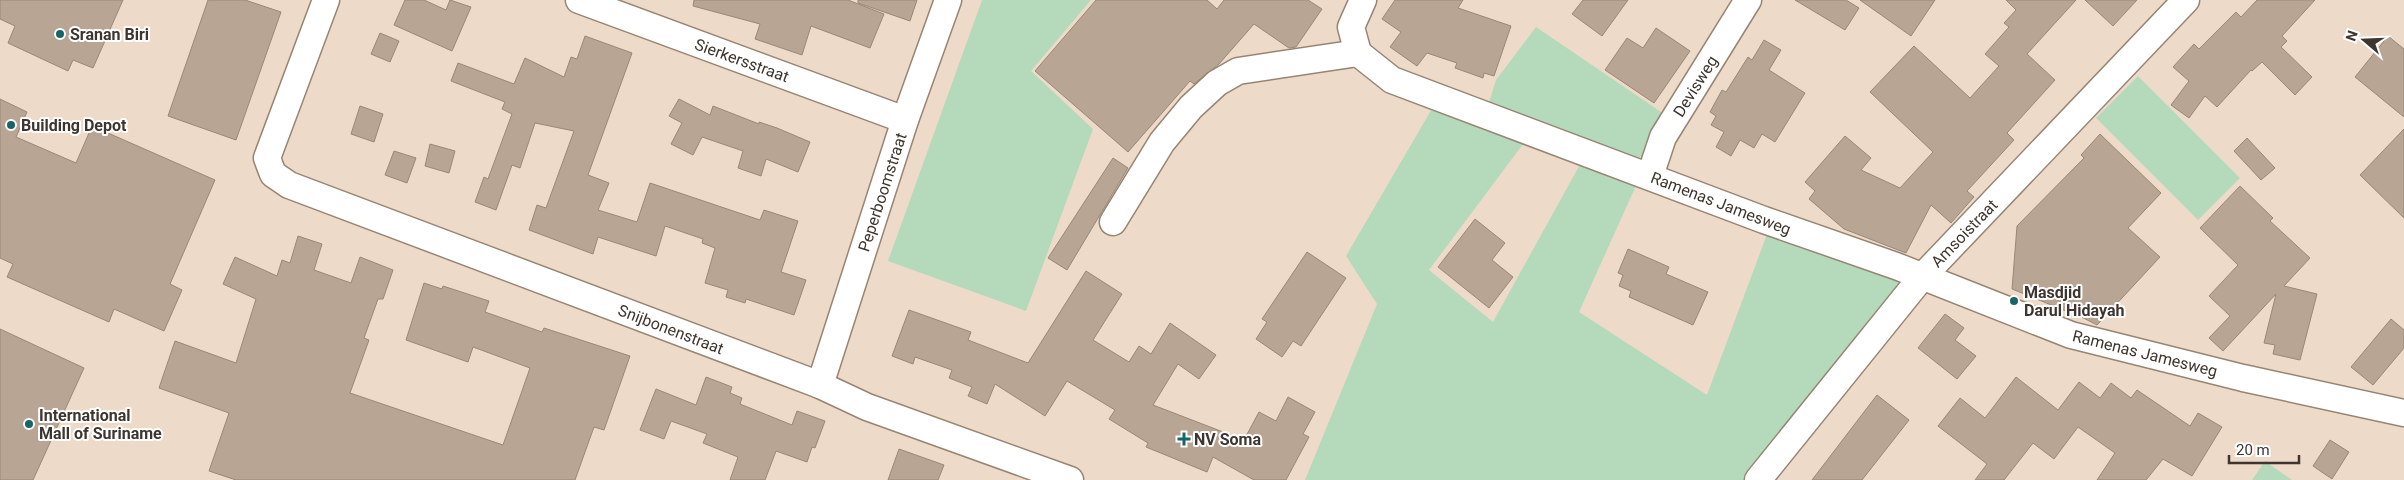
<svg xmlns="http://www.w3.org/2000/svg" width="2404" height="480" font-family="Roboto,sans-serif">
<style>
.green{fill:#b4dabb}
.building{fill:#b8a593;stroke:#9a8877}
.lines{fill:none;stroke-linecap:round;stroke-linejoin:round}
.minor-casing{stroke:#978574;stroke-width:29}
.minor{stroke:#fff;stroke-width:26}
.poi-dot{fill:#176666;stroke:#fff;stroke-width:2}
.labels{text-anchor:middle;stroke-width:4;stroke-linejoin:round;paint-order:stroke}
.poi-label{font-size:16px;font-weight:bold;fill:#3d352e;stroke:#fff;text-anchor:start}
.street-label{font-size:16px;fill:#3d352e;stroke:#fff}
</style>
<rect width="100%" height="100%" fill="#eedac8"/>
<!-- green -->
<g class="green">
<path d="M982 0H1091L1031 71 1093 129 1026 311 888 261Z"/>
<path d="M1536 27 1667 116 1645 155 1634 160 1487 109 1496 80Z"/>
<path d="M2138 76 2240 178 2198 220 2096 118Z"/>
<path d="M1433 107 1526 140 1429 270 1493 322 1583 159 1639 179 1579 312 1707 395 1769 229 1897 277 1901 285 1750 480H1305L1377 304 1346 256Z"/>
<path d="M2265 461 2292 480H2252Z"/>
</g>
<!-- building -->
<g class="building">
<path d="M0 0H123L93 68 73 60 68 71 8 43 15 26 0 19Z"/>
<path d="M208 0H245L281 12 236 140 168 116Z"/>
<path d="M405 0H424L446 10 450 0 471 7 452 51 394 25Z"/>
<path d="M694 0H848L884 14 870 48 811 26 802 55 755 39 760 24 693 6Z"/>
<path d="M858 0H917L910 21 858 3Z"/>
<path d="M1096 0H1207L1217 9 1224 0H1308L1322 9 1296 47 1289 48 1254 24 1219 64 1194 84 1190 81 1128 152 1035 71Z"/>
<path d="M1395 0H1463L1458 8 1511 26 1494 76 1484 73 1483 78 1455 68 1457 63 1427 53 1417 66 1390 47 1401 32 1382 19Z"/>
<path d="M1583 0H1628L1602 36 1572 14Z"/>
<path d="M1795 0H1846L1859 8 1845 30Z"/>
<path d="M1860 0H1935L1911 36Z"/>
<path d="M2006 0H2076L2027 54 2055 80 2007 133 2014 140 1967 191 1974 197 1951 223 1931 205 1906 253 1844 229 1809 199 1815 191 1805 182 1845 136 1871 158 1861 170 1900 188 1933 152 1870 92 1914 46 1970 98 1999 66 1985 54 2009 27 2004 23 2016 10Z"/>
<path d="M2085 0H2137L2113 26Z"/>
<path d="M2257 0H2315L2282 36 2287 41 2281 47 2312 77 2295 95 2262 62 2252 71 2251 70 2217 107 2205 96 2189 118 2171 105 2189 81 2173 67 2194 44 2199 49 2236 12 2241 17Z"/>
<path d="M1656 28 1690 51 1654 103 1605 70 1627 38 1643 48Z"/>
<path d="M380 33 399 41 390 62 371 54Z"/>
<path d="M585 36 632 53 588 175 609 183 598 210 637 222 650 183 760 220 764 210 798 221 781 272 806 280 794 315 746 299 745 303 726 297 728 290 705 283 715 248 702 243 703 239 665 226 656 256 598 237 593 254 529 230 537 205 546 208 574 131 535 123 520 168 512 165 496 210 475 202 484 177 488 179 512 114 502 109 505 102 451 81 458 63 514 84 525 58 564 77 571 57 577 59Z"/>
<path d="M2388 36 2404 49V117L2355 77Z"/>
<path d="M1764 40 1781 50 1769 70 1805 93 1775 142 1762 134 1754 148 1740 140 1731 156 1716 147 1724 132 1711 125 1716 116 1710 112 1722 90 1726 92 1748 57 1752 60Z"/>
<path d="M0 99 27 112 16 137 76 163 92 126 215 180 170 284 182 290 164 331 114 309 109 322 7 277 13 264 0 258Z"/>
<path d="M679 99 710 115 713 106 759 124V122L777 128 810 142 798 172 766 159 761 176 738 168 743 151 702 137 693 155 671 144 682 123 669 116Z"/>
<path d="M360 106 383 114 374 142 351 134Z"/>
<path d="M2404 129V218L2360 175Z"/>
<path d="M2100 134 2161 193 2128 228 2160 257 2097 325 2068 310 2066 311 2012 289 2017 226 2084 158 2081 155Z"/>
<path d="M2247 138 2275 168 2261 180 2234 151Z"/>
<path d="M430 144 455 151 449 173 425 166Z"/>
<path d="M394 151 416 158 407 183 385 175Z"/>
<path d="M1113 158 1128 168 1067 270 1048 258Z"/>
<path d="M2240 186 2273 218 2270 221 2310 258 2284 286 2317 294 2300 360 2273 354 2275 345 2264 343 2276 294 2223 351 2209 338 2230 316 2209 296 2238 265 2200 228Z"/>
<path d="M1475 219 1505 243 1492 260 1513 277 1489 308 1438 267Z"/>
<path d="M298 236 322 244 314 270 351 283 360 257 393 270 383 299H378L364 338 369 340 350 393 503 445 530 368 473 347 468 362 406 340 424 283 442 289 443 286 489 301 485 312 542 332 544 328 630 356 604 430 594 427 575 480H236L209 471 229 413 159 388 175 341 236 363 256 299 223 284 235 257 277 276 282 260 290 263Z"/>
<path d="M1628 249 1669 267 1666 274 1708 292 1693 325 1629 297 1631 291 1619 286 1623 275 1618 273Z"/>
<path d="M1307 252 1346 278 1301 346 1293 341 1282 357 1256 339 1267 322 1262 319Z"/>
<path d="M1086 271 1122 294 1093 340 1129 362 1139 346 1151 354 1170 323 1216 355 1199 379 1178 364 1153 405 1244 440 1259 412 1276 421 1288 397 1315 412 1303 434 1309 437 1286 480H1254L1213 457 1207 472 1146 447 1148 443 1109 419 1115 410 1067 381 1045 416 995 384 987 404 968 396 972 387 949 378 952 370 915 357 913 364 892 356 909 310 971 332 968 340 1028 363Z"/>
<path d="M1945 314 1964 328 1955 340 1976 356 1957 379 1918 348Z"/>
<path d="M2391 319 2404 330V348L2373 385 2351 367Z"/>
<path d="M0 329 84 368 33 480H0Z"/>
<path d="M706 377 732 387 730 393 742 398 740 404 792 425 797 411 825 421 815 448 812 447 807 462 776 451 765 480H730L738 457 703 443 707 434 671 421 664 439 640 430 656 389 696 405Z"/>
<path d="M2016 377 2058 410 2079 382 2100 398 2111 383 2131 398 2137 390 2190 426 2198 413 2222 427 2192 476 2163 459 2146 480H2097L2115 453 2078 427 2054 459 2033 443 2004 480H1975L1987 464 1938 426 1960 398 1985 418Z"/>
<path d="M1877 395 1909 420 1862 480H1812Z"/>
<path d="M2330 440 2349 452 2332 479 2313 466Z"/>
<path d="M899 449 944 465 938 480H888Z"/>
</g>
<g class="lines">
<!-- minor casing -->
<g class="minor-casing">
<g id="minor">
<path d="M326 0 267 158 273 174 289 185 820 385 867 407 1070 480"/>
<path d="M579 0 905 120"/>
<path d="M1358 53 1351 27 1363 0"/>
<path d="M1650 176 1663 137 1748 0"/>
<path d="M1113 222 1162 142 1191 107 1217 83 1238 71 1358 53 1392 80 1764 220 1896 266 2071 335 2243 378 2404 413"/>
<path d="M820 385 905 120 948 0"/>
<path d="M1758 480 1921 278 2186 0"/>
</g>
</g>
<!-- minor -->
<use href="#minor" class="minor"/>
</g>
<!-- markers -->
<g class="poi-dot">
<circle cx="60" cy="34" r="5"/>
<circle cx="11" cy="125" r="5"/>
<circle cx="2014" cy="301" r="5"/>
<circle cx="29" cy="424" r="5"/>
<path d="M1181.5 431.5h5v5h5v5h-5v5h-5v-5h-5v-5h5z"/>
</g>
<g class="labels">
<!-- poi labels -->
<g class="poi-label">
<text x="70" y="40">Sranan Biri</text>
<text x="21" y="131">Building Depot</text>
<text x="2024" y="298">Masdjid<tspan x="2024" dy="18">Darul Hidayah</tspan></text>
<text x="39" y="421">International<tspan x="39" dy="18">Mall of Suriname</tspan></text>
<text x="1194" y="445">NV Soma</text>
</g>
<!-- street labels -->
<g class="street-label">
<text transform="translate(742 60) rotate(20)" y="6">Sierkersstraat</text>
<text transform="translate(1695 86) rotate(-58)" y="6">Devisweg</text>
<text transform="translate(882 192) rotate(-72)" y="6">Peperboomstraat</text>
<text transform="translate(1721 203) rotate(21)" y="6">Ramenas Jamesweg</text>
<text transform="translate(1964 233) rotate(-46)" y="6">Amsoistraat</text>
<text transform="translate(671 329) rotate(21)" y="6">Snijbonenstraat</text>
<text transform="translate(2145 353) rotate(14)" y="6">Ramenas Jamesweg</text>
</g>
</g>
<!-- north arrow -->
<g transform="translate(2364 40) rotate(289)" stroke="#ffffff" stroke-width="4" paint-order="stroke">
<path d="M0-4L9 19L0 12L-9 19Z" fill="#3d352e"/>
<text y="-8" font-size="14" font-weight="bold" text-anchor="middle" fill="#3d352e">N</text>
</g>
<!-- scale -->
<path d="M2229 455v8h70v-8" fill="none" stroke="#3d352e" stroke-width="2.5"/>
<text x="2236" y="455" font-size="15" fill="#3d352e" stroke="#ffffff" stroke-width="4" paint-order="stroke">20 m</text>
</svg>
